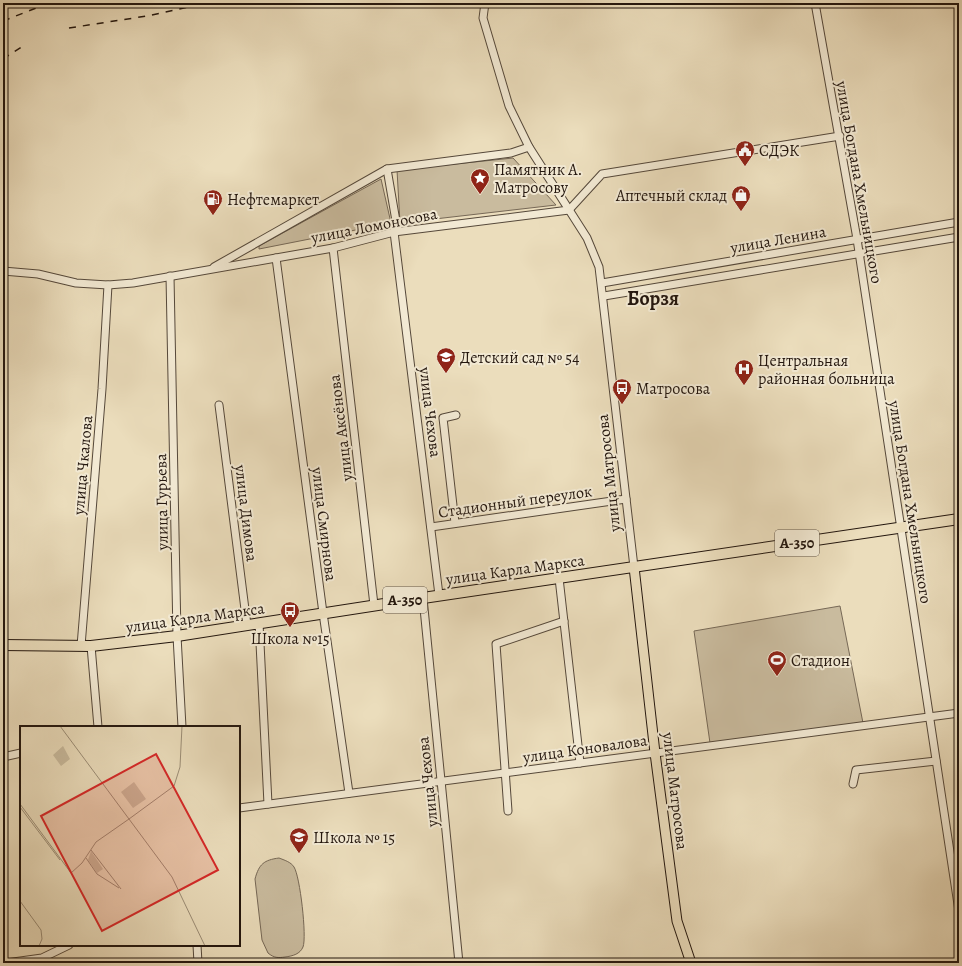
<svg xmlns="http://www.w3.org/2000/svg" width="962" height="966" font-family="Alegreya,serif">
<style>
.green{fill:#c9bb9e;stroke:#766856}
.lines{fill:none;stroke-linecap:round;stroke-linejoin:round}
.minor-casing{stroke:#55483a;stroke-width:9}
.major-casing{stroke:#23160e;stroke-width:11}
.highway-casing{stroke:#23160e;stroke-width:12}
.minor{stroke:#f2e9d3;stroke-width:7}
.major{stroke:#ebddbc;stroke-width:9}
.highway{stroke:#ebddbc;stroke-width:10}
.rail{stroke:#23160e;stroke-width:1.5;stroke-dasharray:7 7;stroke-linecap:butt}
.labels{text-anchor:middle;stroke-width:4;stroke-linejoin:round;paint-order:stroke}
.shield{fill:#f2e9d3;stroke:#615549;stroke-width:1}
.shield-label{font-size:15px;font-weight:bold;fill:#23160e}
.poi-label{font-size:16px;fill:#23160e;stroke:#f2e9d3;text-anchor:start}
.street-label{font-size:16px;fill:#23160e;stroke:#f2e9d3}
.district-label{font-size:20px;font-weight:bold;fill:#23160e;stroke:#f2e9d3}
.inset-road{fill:none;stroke:#9b8d76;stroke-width:1}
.view{fill:#d62828;fill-opacity:0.15;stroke:#d62828;stroke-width:2}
.inset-edge{fill:none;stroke:#23160e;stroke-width:2}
</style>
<rect width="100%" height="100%" fill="#ebddbc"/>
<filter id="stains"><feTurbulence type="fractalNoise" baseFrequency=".005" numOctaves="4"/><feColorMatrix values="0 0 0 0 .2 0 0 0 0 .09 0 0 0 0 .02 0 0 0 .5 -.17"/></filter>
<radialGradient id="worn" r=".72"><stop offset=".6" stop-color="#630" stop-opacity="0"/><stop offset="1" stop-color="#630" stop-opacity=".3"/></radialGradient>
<!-- green -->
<g class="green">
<path d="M513 158 556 205 400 223 397 170Z"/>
<path d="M381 179 391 223 259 249V246Z"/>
<path d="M840 606 863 723 710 743 694 631Z"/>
<path d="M279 858C284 860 291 862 294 867 300 876 307 937 303 947 300 954 293 956 285 957 278 958 274 958 268 953L262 940 255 879C259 864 264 860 279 858Z"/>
</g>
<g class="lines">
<!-- minor casing -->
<g class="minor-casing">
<g id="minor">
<path d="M485 3 483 18 509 106 529 147 587 238 599 267 634 567"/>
<path d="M815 3 857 239 959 911"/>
<path d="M387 169 396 221 394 232 439 595"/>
<path d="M333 248 374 605"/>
<path d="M276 258 323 613 349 793"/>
<path d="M214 267 387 169 511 153 529 147"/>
<path d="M3 271 38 274 76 283 108 285 133 283 333 248 394 232 569 210 602 174 840 136"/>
<path d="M170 276 177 636 182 727"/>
<path d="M602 283 959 222"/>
<path d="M604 296 959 237"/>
<path d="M219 405 247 625"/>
<path d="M455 523 443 418 456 415"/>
<path d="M431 527 626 499"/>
<path d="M559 578 580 763"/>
<path d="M423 598 459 963"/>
<path d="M259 623 268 804"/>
<path d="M81 646 102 389 108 285"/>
<path d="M91 646 98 727"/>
<path d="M3 757 21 753"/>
<path d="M853 784 856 770 936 761"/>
<path d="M239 808 959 713"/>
<path d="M508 811 496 644 564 621"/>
<path d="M197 945 198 963"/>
<path d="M6 963 42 958 69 945"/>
</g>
</g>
<!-- major casing -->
<g class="major-casing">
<path id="major" d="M634 567 655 753 677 921 691 963"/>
</g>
<!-- highway casing -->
<g class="highway-casing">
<path id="highway" d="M3 645 91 646 177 636 423 598 959 519"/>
</g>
<!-- minor -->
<use href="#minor" class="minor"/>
<!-- major -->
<use href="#major" class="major"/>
<!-- highway -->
<use href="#highway" class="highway"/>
<!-- rail -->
<g class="rail">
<path d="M3 9 20 3"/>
<path d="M3 21 49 3"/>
<path d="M69 28 147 16 188 7"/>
<path d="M3 59 23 46"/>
</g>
</g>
<!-- icons -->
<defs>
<g id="civic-pin" transform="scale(1)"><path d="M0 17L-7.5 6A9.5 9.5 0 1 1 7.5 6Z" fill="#8f2418" stroke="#f2e9d3"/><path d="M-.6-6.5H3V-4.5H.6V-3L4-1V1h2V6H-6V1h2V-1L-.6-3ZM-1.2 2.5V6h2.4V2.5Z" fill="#fff"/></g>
<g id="sight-pin" transform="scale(1)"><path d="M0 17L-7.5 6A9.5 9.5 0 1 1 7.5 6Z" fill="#8f2418" stroke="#f2e9d3"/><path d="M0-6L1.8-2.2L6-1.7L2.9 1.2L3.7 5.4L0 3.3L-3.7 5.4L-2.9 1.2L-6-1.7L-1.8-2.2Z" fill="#fff"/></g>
<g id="shop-pin" transform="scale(1)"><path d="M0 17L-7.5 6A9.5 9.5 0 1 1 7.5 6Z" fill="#8f2418" stroke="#f2e9d3"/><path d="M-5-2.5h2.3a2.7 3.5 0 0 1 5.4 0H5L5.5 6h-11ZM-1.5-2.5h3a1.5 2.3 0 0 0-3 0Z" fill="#fff"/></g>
<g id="fuel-pin" transform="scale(1)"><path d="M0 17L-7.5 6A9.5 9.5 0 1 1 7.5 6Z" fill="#8f2418" stroke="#f2e9d3"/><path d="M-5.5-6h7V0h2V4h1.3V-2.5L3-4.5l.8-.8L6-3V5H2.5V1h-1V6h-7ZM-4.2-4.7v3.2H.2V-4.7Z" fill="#fff"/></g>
<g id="school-pin" transform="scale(1)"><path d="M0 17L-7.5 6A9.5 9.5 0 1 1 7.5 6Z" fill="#8f2418" stroke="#f2e9d3"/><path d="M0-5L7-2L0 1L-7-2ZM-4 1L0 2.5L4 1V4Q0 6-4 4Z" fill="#fff"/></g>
<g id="hospital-pin" transform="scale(1)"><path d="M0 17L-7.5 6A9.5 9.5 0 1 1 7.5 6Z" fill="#8f2418" stroke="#f2e9d3"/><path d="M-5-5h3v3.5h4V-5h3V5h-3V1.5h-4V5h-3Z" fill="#fff"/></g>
<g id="bus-pin" transform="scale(1)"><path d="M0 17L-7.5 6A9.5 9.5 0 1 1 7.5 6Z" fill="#8f2418" stroke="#f2e9d3"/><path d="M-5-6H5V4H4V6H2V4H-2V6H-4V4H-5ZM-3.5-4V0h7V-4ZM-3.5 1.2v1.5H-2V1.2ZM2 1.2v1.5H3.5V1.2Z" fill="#fff"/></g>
<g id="stadium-pin" transform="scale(1)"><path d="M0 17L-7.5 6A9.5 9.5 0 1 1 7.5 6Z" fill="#8f2418" stroke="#f2e9d3"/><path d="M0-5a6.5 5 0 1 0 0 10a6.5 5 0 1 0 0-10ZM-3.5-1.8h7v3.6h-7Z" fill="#fff"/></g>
</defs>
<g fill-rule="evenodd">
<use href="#civic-pin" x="745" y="150"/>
<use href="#sight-pin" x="480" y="178"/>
<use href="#shop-pin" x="741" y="195"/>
<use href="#fuel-pin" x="213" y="199"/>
<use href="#school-pin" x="446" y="357"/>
<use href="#hospital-pin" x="744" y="369"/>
<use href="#bus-pin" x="622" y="388"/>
<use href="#bus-pin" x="290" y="611"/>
<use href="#stadium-pin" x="777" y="660"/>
<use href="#school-pin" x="299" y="837"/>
</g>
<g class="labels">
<!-- shield labels -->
<g class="shield">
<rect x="775" y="530" width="44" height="26" rx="3"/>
<rect x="383" y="587" width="44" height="26" rx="3"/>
</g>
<g class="shield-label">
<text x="797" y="548">А-350</text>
<text x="405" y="605">А-350</text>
</g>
<!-- poi labels -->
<g class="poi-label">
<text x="759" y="156">СДЭК</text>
<text x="494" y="175">Памятник А.<tspan x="494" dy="18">Матросову</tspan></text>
<text x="727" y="201" text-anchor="end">Аптечный склад</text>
<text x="227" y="205">Нефтемаркет</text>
<text x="460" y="363">Детский сад № 54</text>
<text x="758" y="366">Центральная<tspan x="758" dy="18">районная больница</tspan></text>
<text x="636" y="394">Матросова</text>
<text x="290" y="644" text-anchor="middle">Школа №15</text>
<text x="791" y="666">Стадион</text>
<text x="313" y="843">Школа № 15</text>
</g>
<!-- street labels -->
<g class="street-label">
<text transform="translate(860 182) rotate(80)" y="6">улица Богдана Хмельницкого</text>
<text transform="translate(374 225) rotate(-11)" y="6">улица Ломоносова</text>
<text transform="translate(778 239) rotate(-10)" y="6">улица Ленина</text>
<text transform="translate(431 412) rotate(83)" y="6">улица Чехова</text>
<text transform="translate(340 428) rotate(-97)" y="6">улица Аксёнова</text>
<text transform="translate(82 465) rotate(-85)" y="6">улица Чкалова</text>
<text transform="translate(608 473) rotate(-96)" y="6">улица Матросова</text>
<text transform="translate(515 501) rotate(-8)" y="6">Стадионный переулок</text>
<text transform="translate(161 502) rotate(-91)" y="6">улица Гурьева</text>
<text transform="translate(911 502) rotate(81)" y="6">улица Богдана Хмельницкого</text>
<text transform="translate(247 513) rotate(83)" y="6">улица Димова</text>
<text transform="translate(325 524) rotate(83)" y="6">улица Смирнова</text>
<text transform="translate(515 569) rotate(-8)" y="6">улица Карла Маркса</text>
<text transform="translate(195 617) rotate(-8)" y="6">улица Карла Маркса</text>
<text transform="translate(585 748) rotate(-8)" y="6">улица Коновалова</text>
<text transform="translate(427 782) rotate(-96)" y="6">улица Чехова</text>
<text transform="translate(676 791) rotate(83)" y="6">улица Матросова</text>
</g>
<!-- district labels -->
<g class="district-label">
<text x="653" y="305">Борзя</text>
</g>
</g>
<!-- overview -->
<g transform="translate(20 726)">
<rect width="220" height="220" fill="#ebddbc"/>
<path d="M43 20 50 33 41 40 33 29ZM114 56 126 73 113 82 101 66ZM71 125 83 143 77 147 68 134Z" fill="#c9bb9e"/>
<path class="inset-road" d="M40 0 152 151 185 220M0 78 51 147 62 137 76 116 109 93M0 81 40 134M109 93 154 60 160 41 162 0M71 124 101 163M66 132 77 148 99 162M0 175 21 204 22 213 19 220"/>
<path class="view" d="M136 28 198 144 82 205 21 90Z"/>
<rect width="220" height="220" class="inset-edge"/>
</g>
<!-- margin -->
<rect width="962" height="966" fill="none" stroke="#ebddbc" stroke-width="16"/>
<rect x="4" y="4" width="954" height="958" fill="none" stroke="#23160e" stroke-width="2"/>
<rect x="8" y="8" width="946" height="950" fill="none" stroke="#23160e"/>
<rect width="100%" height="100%" filter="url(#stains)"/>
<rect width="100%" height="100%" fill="url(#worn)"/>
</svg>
